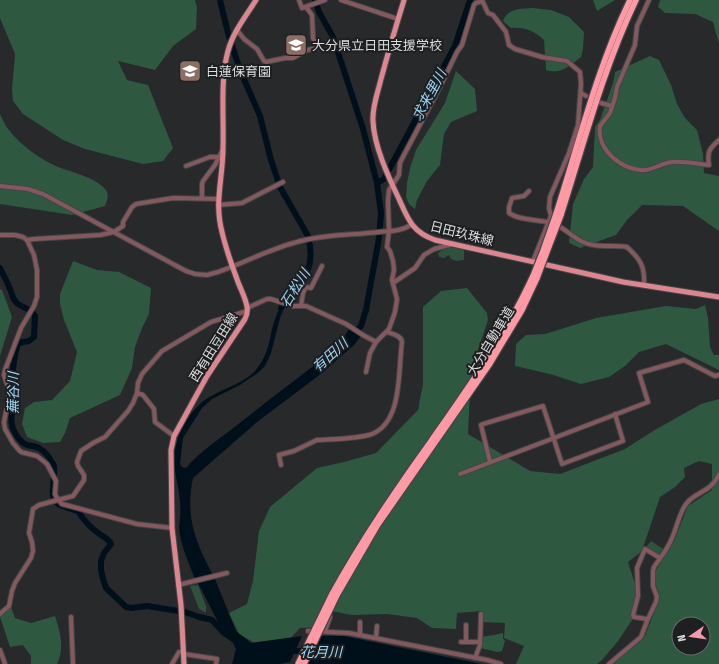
<svg xmlns="http://www.w3.org/2000/svg" width="719" height="664" font-family="'Fira Sans Condensed','Noto Sans JP',sans-serif">
<style>
.green{fill:#2e523d}
.forest{fill:#2e5840;fill-rule:evenodd}
.water{fill:#00101b}
.lines{fill:none;stroke-linecap:round;stroke-linejoin:round}
.river{stroke:#00101b;stroke-width:6}
.minor-casing{stroke:#444648;stroke-width:6}
.major-casing{stroke:#444648;stroke-width:7}
.highway-casing{stroke:#444648;stroke-width:8}
.minor{stroke:#83595d;stroke-width:4}
.major{stroke:#dc8790;stroke-width:5}
.highway{stroke:#ff99a4;stroke-width:5.5}
.highway-bridge-casing{stroke:#444648;stroke-width:8;stroke-linecap:butt}
.highway-bridge{stroke:#ff99a4;stroke-width:5.5}
.labels{text-anchor:middle;stroke-width:4;stroke-linejoin:round;paint-order:stroke}
.poi-label{font-size:13px;fill:#dcddde;stroke:#1d1f21;text-anchor:start}
.street-label{font-size:13px;fill:#dcddde;stroke:#1d1f21}
.water-label{font-size:14px;font-style:italic;fill:#9cd5f6;stroke:#1d1f21}
</style>
<rect width="100%" height="100%" fill="#27292b"/>
<!-- green -->
<g class="green">
<path d="M454 247 464 249V260L456 261 451 259 449 255 444 258 439 257 438 253 445 249Z"/>
<path d="M651 541 665 550 657 556 645 548Z"/>
<path d="M198 585 206 606V613L199 609 190 586Z"/>
</g>
<!-- forest -->
<g class="forest">
<path d="M0 0H195L197 8 196 29 173 46 155 70 118 61 127 80 148 85 173 148 163 161 143 164 85 149 63 140 23 114 13 101 12 89 15 54 0 18Z"/>
<path d="M593 0H615L597 11Z"/>
<path d="M660 0H719V44L713 22 695 14 665 13 658 7Z"/>
<path d="M532 8 551 10 569 17 584 32 583 49 581 57C569 66 561 75 546 70L544 40C534 31 525 27 511 28L503 21C508 8 520 9 532 8Z"/>
<path d="M650 56 659 60 671 85 677 104 685 118 697 130 703 154 704 173 719 176V231L683 206 642 205 627 220 616 235 580 248 569 243 573 204 584 179 593 167 595 127 600 120 613 83 615 72Z"/>
<path d="M456 71 475 89 477 111 451 122 444 134 440 165 427 181 417 200 415 209 409 204 406 197 407 183 410 168 416 150 445 103Z"/>
<path d="M0 114C3 120 5 126 9 130 20 145 44 162 61 168 74 173 96 178 105 189 110 194 107 201 105 206L72 215 0 204Z"/>
<path d="M73 261 97 270 119 272 151 288 149 314 142 328 135 347 132 368 120 395 70 418 65 433 60 442 43 443 27 437 22 424 25 408 34 402 52 400 70 381 77 352 64 320 60 304V294Z"/>
<path d="M467 288 487 313 488 320 471 371 468 434 530 471 560 474 625 449 653 431 701 404 719 399V664H613L644 638 660 598 656 585 655 572 674 541 688 506 712 490V464L699 461 684 468 685 477 675 487 660 497 642 551 628 562 637 590 632 620 618 641 602 660 597 664H516L524 646 504 638 505 623 482 622V611L457 613 456 629 432 628 417 618 387 614 352 615 331 611 323 627 300 628 287 642 258 645 239 634 229 613 247 604 253 581 259 531 270 507 317 468 344 462 376 453 418 410 423 384V307L441 291ZM679 624H703V648H679Z"/>
<path d="M0 289 2 290 12 317 0 356Z"/>
<path d="M705 305 708 318 710 347 714 355H719V370L666 344 639 352 625 366 609 377 581 384 550 374 515 366 516 344 526 335 545 334 596 318 666 306 696 309Z"/>
<path d="M11 607 15 618 31 623 55 616C60 631 65 649 57 664H31V656L23 645 10 647 0 617Z"/>
<path d="M503 633V638L505 641 502 651 497 652 481 648V637L494 635Z"/>
</g>
<!-- water -->
<g class="water">
<path d="M281 303 285 305 280 318 271 353 265 366 259 372 240 385 212 399 202 408 183 438 180 464 182 467 186 468C201 450 220 439 237 425 269 400 300 376 332 352L344 337 350 327 361 336 354 345 322 373 257 422 193 478C185 516 195 542 213 575L195 579C189 563 180 545 179 527 179 524 180 521 180 518 181 510 180 501 179 494 178 484 175 474 174 464 173 442 185 418 200 404 215 390 243 385 255 371 266 358 269 345 272 329 274 321 278 312 281 303Z"/>
<path d="M215 579 236 631 251 643 302 636 290 662 279 664H232L236 649 233 643 219 624 198 583Z"/>
<path d="M318 636H344L481 664H304Z"/>
</g>
<g class="lines">
<!-- river -->
<g class="river">
<path d="M220 0 228 33 240 70 260 116 271 160 280 187 308 236C314 260 310 272 294 290 288 296 284 300 281 308"/>
<path d="M315 0 319 12 333 37 363 129 377 183 381 213 379 238 366 310 361 326 353 334"/>
<path d="M377 183 384 179 455 46 470 0"/>
<path d="M0 268C3 275 7 281 10 289 12 293 12 297 15 301 20 308 32 308 35 316L34 337 29 341 18 343C16 351 13 362 13 370 13 376 16 382 16 388 15 408 4 422 20 440 27 448 31 444 39 448 44 451 50 458 53 464 55 467 54 472 54 476 51 504 52 503 78 511 84 521 92 529 101 535 105 538 109 539 111 544L104 553 101 561V570L103 579 106 588 126 607 131 608 147 606 185 612 199 617 212 620 223 632 233 639"/>
<path d="M288 651H309"/>
</g>
<!-- minor casing -->
<g class="minor-casing">
<g id="minor">
<path d="M299 0 302 8 325 0"/>
<path d="M341 0 398 19"/>
<path d="M482 0 488 13 493 15 503 28 506 32 509 45 515 49 542 57 567 61 580 72 581 84 578 125 569 153 550 197 549 208 551 216 533 261"/>
<path d="M649 0 637 26 635 45 617 87 615 98 610 113 600 126C596 149 623 172 645 170 655 169 662 163 672 162 684 161 697 164 709 165 707 152 709 149 719 140"/>
<path d="M237 30 244 39 257 49 264 61 266 62 285 58H293L307 50 317 48 313 38 312 15 306 7"/>
<path d="M581 93 586 96"/>
<path d="M601 103 612 106"/>
<path d="M186 166 210 157H219"/>
<path d="M0 186 28 189 43 194 186 271 195 274 207 275 218 272C247 262 275 246 305 240 329 234 354 235 379 232 390 231 402 231 411 225"/>
<path d="M529 191 524 196 512 198 509 207V213C520 221 539 219 552 223 564 227 572 237 583 242 598 249 612 244 627 247 640 259 645 266 644 284"/>
<path d="M201 198 202 196V184L203 181 215 165 222 151"/>
<path d="M218 205 242 203 283 182"/>
<path d="M0 235H15L23 237 27 240 34 255 37 270V297L34 306 21 328 5 370 4 375 9 390V397L4 422 5 429 13 443 18 449 21 452 37 456 47 464 56 481 55 494 57 498 62 504 137 524 172 528"/>
<path d="M27 240 34 239 100 235 114 232 123 226V222L132 207 136 204 173 198 218 199"/>
<path d="M393 283 415 268 424 255 434 249 453 244"/>
<path d="M301 306 303 293 306 287 311 288 322 266"/>
<path d="M247 308 267 299H271L292 306H306L346 324 363 335 376 342"/>
<path d="M366 372 370 353 376 342 389 329 395 312 397 299 392 280 394 270 393 261 390 251 387 247 389 231 388 201 389 190 399 175 400 163 404 155 442 83 457 52 462 45 474 5 476 3 482 1"/>
<path d="M137 393 143 395 154 409 155 422 174 436"/>
<path d="M490 462 481 425 483 424 543 406 562 464 623 441 615 414"/>
<path d="M281 465 279 455 294 451 317 440C333 439 358 439 372 434 403 422 398 369 402 342 401 335 392 334 387 332"/>
<path d="M460 474 648 402 639 373 684 360 715 376 719 375"/>
<path d="M178 585 227 573"/>
<path d="M0 614 9 606 12 591 15 583 31 558 33 551 32 542 29 533 33 509 39 505 73 496 84 480V475L78 466 77 462 81 451 93 443 105 437 128 411 133 403 137 393 138 383 142 374 162 351 211 322 247 311"/>
<path d="M71 617 73 664"/>
<path d="M647 619 634 617 633 615 638 596 637 568 645 549 660 558"/>
<path d="M360 622V635"/>
<path d="M308 631 349 633 487 660 501 664"/>
<path d="M325 631 330 617"/>
<path d="M376 638 377 626"/>
<path d="M461 642H480"/>
<path d="M466 642V625"/>
<path d="M0 650 5 664"/>
<path d="M184 654 217 659 216 664"/>
<path d="M475 658 480 645 481 614"/>
<path d="M172 664 179 652H184"/>
<path d="M609 664 641 637 647 621 656 602 657 597 653 586V571L654 567C660 558 668 549 672 538 677 527 679 514 686 504 697 490 710 494 719 474"/>
</g>
</g>
<!-- major casing -->
<g class="major-casing">
<g id="major">
<path d="M404 0C396 26 388 53 381 79 378 92 372 107 373 121 374 146 388 176 399 199 408 219 412 232 435 240L601 277 623 282 719 297"/>
<path d="M184 664 181 605 172 528 171 450 174 436 207 376 245 319C247 315 248 312 247 307 246 299 241 290 238 282 232 266 226 249 222 232 214 202 223 178 223 148 224 118 220 79 228 51 233 32 246 16 256 0"/>
</g>
</g>
<!-- highway casing -->
<g class="highway-casing">
<g id="highway">
<path d="M556 214C579 142 597 68 630 0"/>
<path d="M561 215C584 143 603 69 636 0"/>
<path d="M332 594C361 541 395 491 431 441 468 388 506 335 533 276"/>
<path d="M337 595 377 526 489 365 522 310 537 278"/>
</g>
</g>
<!-- minor -->
<use href="#minor" class="minor"/>
<!-- major -->
<use href="#major" class="major"/>
<!-- highway -->
<use href="#highway" class="highway"/>
<!-- highway-bridge casing -->
<g class="highway-bridge-casing">
<g id="highway-bridge">
<path d="M533 276 543 251 556 214"/>
<path d="M537 278 561 215"/>
<path d="M298 664 332 594"/>
<path d="M304 664 337 595"/>
</g>
</g>
<!-- highway-bridge -->
<use href="#highway-bridge" class="highway-bridge"/>
</g>
<!-- icons -->
<defs>
<g id="school-square" transform="scale(1.15)"><rect x="-9" y="-9" width="18" height="18" rx="4" fill="#8d6e63" stroke="#1d1f21"/><path d="M0-5L7-2L0 1L-7-2ZM-4 1L0 2.5L4 1V4Q0 6-4 4Z" fill="#fff"/></g>
</defs>
<g fill-rule="evenodd">
<use href="#school-square" x="296" y="45"/>
<use href="#school-square" x="190" y="71"/>
</g>
<g class="labels">
<!-- poi labels -->
<g class="poi-label">
<text x="312" y="50">大分県立日田支援学校</text>
<text x="206" y="76">白蓮保育園</text>
</g>
<!-- street labels -->
<g class="street-label">
<text transform="translate(462 233) rotate(14)" y="5">日田玖珠線</text>
<text transform="translate(490 341) rotate(-59)" y="5">大分自動車道</text>
<text transform="translate(213 347) rotate(-58)" y="5">西有田豆田線</text>
</g>
<!-- water labels -->
<g class="water-label">
<text transform="translate(429 95) rotate(-62)" y="5">求来里川</text>
<text transform="translate(295 288) rotate(-58)" y="5">石松川</text>
<text transform="translate(330 355) rotate(-42)" y="5">有田川</text>
<text transform="translate(13 393) rotate(-89)" y="5">蕪谷川</text>
<text x="321" y="657">花月川</text>
</g>
</g>
<!-- north arrow -->
<g transform="translate(691 636) rotate(257)"><circle r="19" fill="#1d1f21" stroke="#696b6d"/>
<path d="M0-3L7 15L0 10L-7 15Z" fill="#f39aac"/>
<text y="-6" font-size="11" font-weight="bold" text-anchor="middle" fill="#dcddde">N</text>
</g>
</svg>
